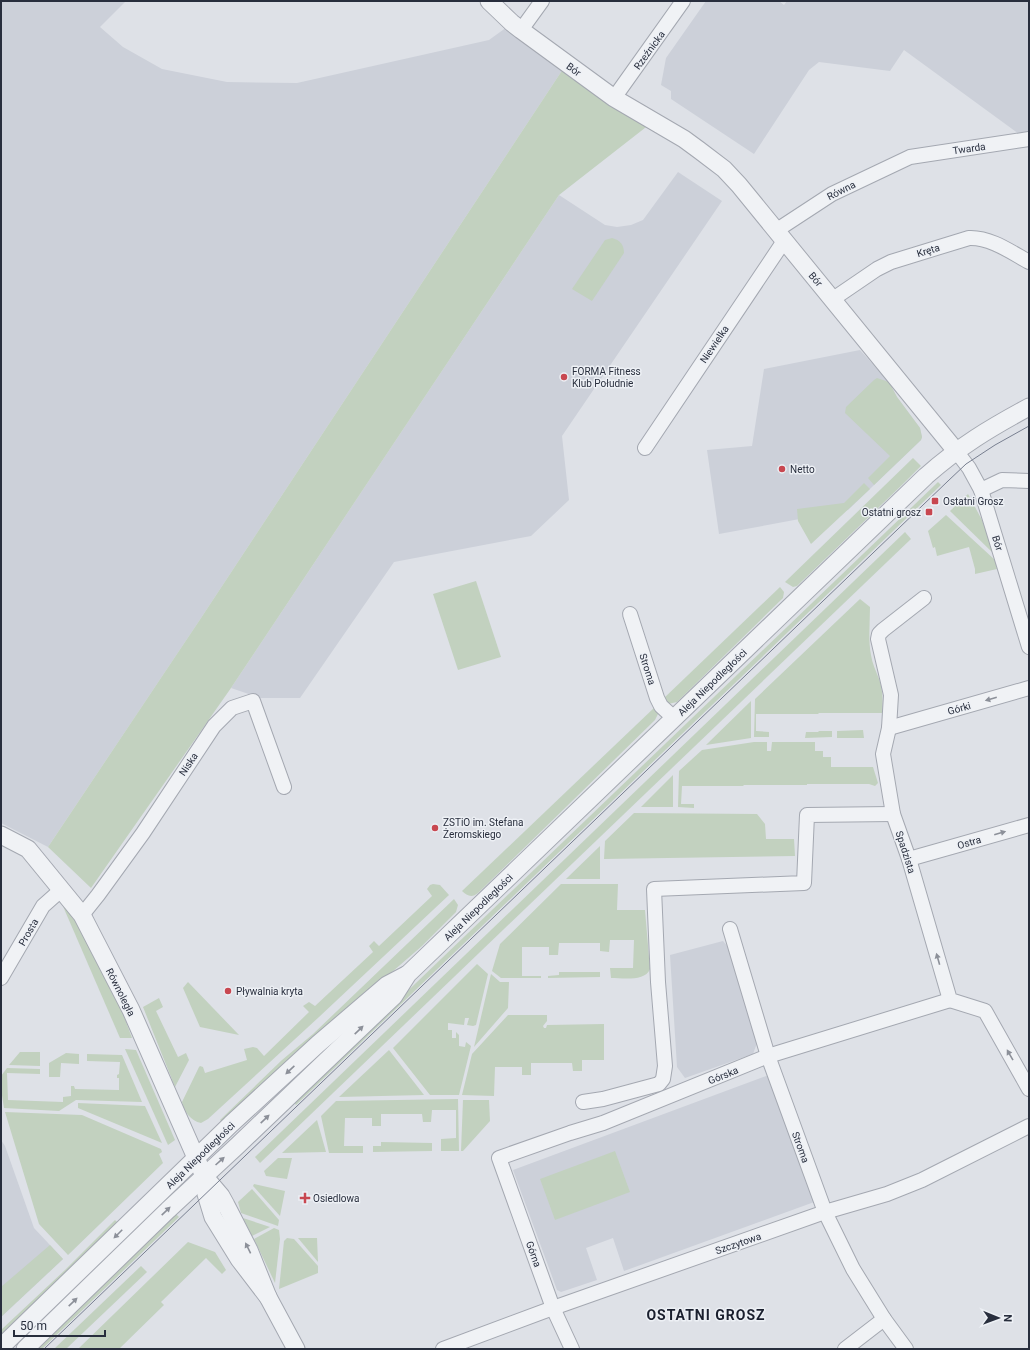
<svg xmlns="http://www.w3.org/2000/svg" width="1030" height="1350" font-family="Roboto,sans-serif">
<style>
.built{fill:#ccd0d9}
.green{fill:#c2d1bf}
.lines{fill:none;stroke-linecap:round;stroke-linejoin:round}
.minor-casing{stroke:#a4a8b1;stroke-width:16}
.tertiary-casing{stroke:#a4a8b1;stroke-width:19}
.minor{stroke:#f0f2f5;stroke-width:14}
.tertiary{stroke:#f0f2f5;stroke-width:17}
.tram{stroke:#787f90;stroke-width:1}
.oneway{fill:#8c9099}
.poi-dot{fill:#c84750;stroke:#edf0f5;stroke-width:1.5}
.labels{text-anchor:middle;stroke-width:3;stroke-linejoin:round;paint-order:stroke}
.street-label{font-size:10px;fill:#282e3d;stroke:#edf0f5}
.poi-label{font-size:10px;fill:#282e3d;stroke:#edf0f5;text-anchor:start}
.district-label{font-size:14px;font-weight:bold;letter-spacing:1px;fill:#1a1f2e;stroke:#edf0f5}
</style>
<rect width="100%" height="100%" fill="#dee1e7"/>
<!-- built -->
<g class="built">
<path d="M1 1H126L100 27 123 47 162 69 227 82 297 83 489 40 507 27 565 66 199 621 48 847 1 823Z"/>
<path d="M706 1H779L784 5 787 1H1029V132L1019 134 904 50 890 71 819 62 809 70 754 154 671 99V91L661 85 666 58Z"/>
<path d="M678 172 722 201 562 436 569 500 531 536 394 562 300 698H260L231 688 559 195 605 225 617 227 631 225 643 220Z"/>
<path d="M860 350 889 382 897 397 920 428 922 437 921 440 848 510 719 534 707 450 752 446 764 369Z"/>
<path d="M723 941 729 948 757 1043 753 1054 685 1078 677 1067 670 955Z"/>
<path d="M769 1075 817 1201 624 1271 613 1238 586 1248 597 1280 561 1292 557 1290 513 1170Z"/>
<path d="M1 1140 5 1146 34 1228 63 1259 1 1317Z"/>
</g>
<!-- green -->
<g class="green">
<path d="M565 66 650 124 559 195 231 688 91 888 48 847 199 621Z"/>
<path d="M612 238C620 240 624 245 624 253L592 301 572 289 605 240Z"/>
<path d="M877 378 889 382 897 397 920 428 922 437 921 440 874 485 868 478 890 456 845 413 846 407 874 380Z"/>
<path d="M913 458 921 466 905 482 797 586 793 587 785 582Z"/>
<path d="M938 482 941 485 296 1105 293 1101Z"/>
<path d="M864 483 870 489 811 544 798 521 797 509 844 503Z"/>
<path d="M968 494 982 520 994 554 950 511Z"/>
<path d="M946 515 995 560 997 569 975 574V569L969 547 937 556 935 547 933 548 928 531Z"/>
<path d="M905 532 911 539 260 1163 255 1157Z"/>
<path d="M476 581 501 657 458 670 433 594Z"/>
<path d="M780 587 784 592 783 598 677 702 668 704 663 699Z"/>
<path d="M860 599 870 607C870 623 868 639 871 655 872 663 876 671 879 679 883 690 883 701 882 713H819L818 714H756V731L769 732V737H754L755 699Z"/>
<path d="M751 701V738L706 745Z"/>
<path d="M656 706 658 714 655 720 478 893C472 898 467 896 462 891Z"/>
<path d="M863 730 864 738H837V731Z"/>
<path d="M819 731H832V737L805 738 806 732H818Z"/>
<path d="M754 742H767V751H771L772 742H815V751H823V757H831V767H873L878 783 875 786 869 784H807V785H744L743 786H682L681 804H694V808L678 807 679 771 702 750Z"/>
<path d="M673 775V807H641Z"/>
<path d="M634 813 757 814 765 824 766 839H794L795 856 604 859 605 841Z"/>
<path d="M600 846V879H566Z"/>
<path d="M433 884 440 885 449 895 319 1017 208 1119 201 1123C191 1121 184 1112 182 1102L199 1067 200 1066 203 1067 205 1073 247 1060 244 1049 253 1047 257 1048 264 1056 309 1012 303 1006 309 1002 315 1006 373 952 369 946 374 941 379 946 432 896 427 889 430 885Z"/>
<path d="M561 884H618L617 910H645L650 969C645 982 622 978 611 978L610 968H633L634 940H610L609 952 600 951V943H559L558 955H549V947H522V976H541V978H501L492 971 500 944Z"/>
<path d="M454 899 458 905 456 912 422 946 317 1037 223 1123 220 1120 282 1060 313 1034Z"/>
<path d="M63 903 91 940 111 981 132 1038H120L62 904Z"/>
<path d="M477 964 488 974 476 1025 473 1026 467 1025 469 1018H465L464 1025 448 1023V1030H452V1038H456V1032L459 1035V1046L465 1047 466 1042 471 1046 459 1095H430L393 1048Z"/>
<path d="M559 972H600V977L548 978V976L559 975Z"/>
<path d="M491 974 500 982H509L508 1008 474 1047Z"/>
<path d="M188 982 239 1035 200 1027 183 988Z"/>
<path d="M159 998 163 1007 156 1011 178 1057 186 1053 189 1060 175 1087 143 1007Z"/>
<path d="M508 1015H547V1021L543 1026 544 1028H546L547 1025 604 1024V1060H582V1071H573L572 1063H531V1075H522V1067H495L494 1096 462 1095 472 1054Z"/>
<path d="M125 1049 136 1050 175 1140 168 1145Z"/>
<path d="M389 1050 424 1095 339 1097Z"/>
<path d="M20 1052H40V1066L9 1065Z"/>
<path d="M66 1053 79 1054V1064L61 1063 60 1077H49V1063Z"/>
<path d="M87 1054 122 1055 142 1102 76 1100 59 1111 4 1108 1 1089V1076L7 1068 40 1069V1074L7 1073 8 1100 63 1102V1097L71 1096V1086H74L75 1089 119 1090V1078H117V1075L119 1074 120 1062 87 1061Z"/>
<path d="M458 1099 459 1151H441V1139L456 1138V1110H432L431 1122H423L422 1114H381V1126H372V1118H345L344 1146H363V1153H329L321 1116 336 1101Z"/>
<path d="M463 1100H489L490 1121 463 1151H461Z"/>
<path d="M78 1103 145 1106 162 1143 78 1108Z"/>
<path d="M5 1112 82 1115 161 1149 162 1152 159 1154 163 1163 68 1255 39 1224Z"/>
<path d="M317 1120 326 1152 282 1153Z"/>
<path d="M381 1142 432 1143V1151L373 1152V1146H381Z"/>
<path d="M615 1151 630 1192 555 1220 540 1179Z"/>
<path d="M278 1158H292L287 1179 266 1176 264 1171Z"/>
<path d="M254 1184 285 1191 280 1216 253 1186Z"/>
<path d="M252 1189 279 1220 278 1226 241 1213 238 1202Z"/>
<path d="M176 1214 179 1217 42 1349H36Z"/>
<path d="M243 1218 270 1227 252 1236Z"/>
<path d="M115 1220 119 1224 62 1279 25 1311 1 1334V1330L65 1270Z"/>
<path d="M274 1228 279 1230 280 1239 275 1283 254 1239Z"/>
<path d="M287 1238 294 1239 318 1266V1273L279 1289 284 1241Z"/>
<path d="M298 1238H317L318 1262Z"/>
<path d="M188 1242 215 1252 226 1270 222 1274 206 1258 161 1302 164 1305 119 1349H78Z"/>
<path d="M50 1245 63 1259 1 1317V1287Z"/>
<path d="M141 1266 147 1272 66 1349H54Z"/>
</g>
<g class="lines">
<!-- minor casing -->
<g class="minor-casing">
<g id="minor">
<path d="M521 30 542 1"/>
<path d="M614 98 683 1"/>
<path d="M777 230 832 194 910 157 1029 139"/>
<path d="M833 299 877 269 891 262 969 238C990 237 1011 252 1029 262"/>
<path d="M645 448 784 241"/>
<path d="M956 451 969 468 981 490 1029 647"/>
<path d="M981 490 1002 480 1029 481"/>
<path d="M924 598 883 630 879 634 878 639 891 695 889 728 883 754 893 814 909 859 950 1000 985 1011 1029 1089"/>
<path d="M630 614 657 698 661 706 674 718"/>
<path d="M889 728 1029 688"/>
<path d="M909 859 1029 825"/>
<path d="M82 915 98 895 143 833 214 726 232 708 253 701 284 787"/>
<path d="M730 929 768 1056 825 1212 853 1269 884 1319 906 1349"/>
<path d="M1 978 43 906 61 890"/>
<path d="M583 1102 603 1099 659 1084 663 1079 665 1066 658 982 654 889 804 883 807 815 893 814"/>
<path d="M443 1349 553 1308 825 1212 887 1194 922 1180 1029 1126"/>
<path d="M572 1349 553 1308 499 1158 570 1133 603 1123 768 1056 950 1000"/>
<path d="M845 1349 884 1319"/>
</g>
</g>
<!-- tertiary casing -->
<g class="tertiary-casing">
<g id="tertiary">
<path d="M489 1 512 23 521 30 614 98 684 139 699 150 724 169 739 185 956 451"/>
<path d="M1 835 28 849 82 915 131 1010 204 1176 221 1196 226 1205 249 1250 268 1297"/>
<path d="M204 1176 206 1194 213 1217 239 1259 268 1297 296 1349"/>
<path d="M1 1347 231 1124 318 1044 387 985 406 975"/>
<path d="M25 1349 168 1210 237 1146 394 996 408 974 926 476C960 446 990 428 1029 407"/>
</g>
</g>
<!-- minor -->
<use href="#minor" class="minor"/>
<!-- tertiary -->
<use href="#tertiary" class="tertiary"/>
<!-- tram -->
<path class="tram" d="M44 1349 948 481 966 464 995 445 1029 426"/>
</g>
<!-- one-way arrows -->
<defs><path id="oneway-solid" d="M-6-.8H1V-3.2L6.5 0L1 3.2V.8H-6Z"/></defs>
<g class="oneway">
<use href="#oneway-solid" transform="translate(991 699) rotate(164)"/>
<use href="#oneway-solid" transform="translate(1000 833) rotate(-16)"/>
<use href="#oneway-solid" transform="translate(938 959) rotate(-106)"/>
<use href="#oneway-solid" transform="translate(359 1030) rotate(-44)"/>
<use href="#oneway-solid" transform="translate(1010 1055) rotate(-120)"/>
<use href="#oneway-solid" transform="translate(290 1070) rotate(137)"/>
<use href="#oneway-solid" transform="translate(265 1119) rotate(-44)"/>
<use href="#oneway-solid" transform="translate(220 1161) rotate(-42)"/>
<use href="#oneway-solid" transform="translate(166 1211) rotate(-44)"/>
<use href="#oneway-solid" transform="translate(118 1234) rotate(135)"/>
<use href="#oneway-solid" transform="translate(248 1248) rotate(-116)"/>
<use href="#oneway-solid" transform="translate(73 1302) rotate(-44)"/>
</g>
<!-- markers -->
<g class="poi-dot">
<circle cx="564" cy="377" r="4"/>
<circle cx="782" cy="469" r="4"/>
<rect x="931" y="497" width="8" height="8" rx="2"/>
<rect x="925" y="508" width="8" height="8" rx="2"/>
<circle cx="435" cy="828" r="4"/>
<circle cx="228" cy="991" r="4"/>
<path d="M303 1192h4v4h4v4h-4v4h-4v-4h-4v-4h4z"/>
</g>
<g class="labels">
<!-- street labels -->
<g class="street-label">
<text transform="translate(649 50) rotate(-54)" y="4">Rzeźnicka</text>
<text transform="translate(574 69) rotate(36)" y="4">Bór</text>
<text transform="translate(969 148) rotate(-8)" y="4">Twarda</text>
<text transform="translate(841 190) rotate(-27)" y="4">Równa</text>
<text transform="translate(928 250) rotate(-17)" y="4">Kręta</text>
<text transform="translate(816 279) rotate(50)" y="4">Bór</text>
<text transform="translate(714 344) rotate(-56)" y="4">Niewielka</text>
<text transform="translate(998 543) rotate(73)" y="4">Bór</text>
<text transform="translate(648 669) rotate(72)" y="4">Stroma</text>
<text transform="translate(712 682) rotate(-44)" y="4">Aleja Niepodległości</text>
<text transform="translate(959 708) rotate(-16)" y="4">Górki</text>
<text transform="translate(188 764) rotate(-56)" y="4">Niska</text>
<text transform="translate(969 842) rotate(-16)" y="4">Ostra</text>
<text transform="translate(906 852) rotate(72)" y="4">Spadzista</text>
<text transform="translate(478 907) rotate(-44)" y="4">Aleja Niepodległości</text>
<text transform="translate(28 932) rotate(-60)" y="4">Prosta</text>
<text transform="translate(121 992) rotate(63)" y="4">Równoległa</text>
<text transform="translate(723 1075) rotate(-22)" y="4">Górska</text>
<text transform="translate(801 1147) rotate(70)" y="4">Stroma</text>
<text transform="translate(200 1155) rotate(-44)" y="4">Aleja Niepodległości</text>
<text transform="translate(738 1243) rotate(-19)" y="4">Szczytowa</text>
<text transform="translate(534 1254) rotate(70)" y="4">Górna</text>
</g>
<!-- poi labels -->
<g class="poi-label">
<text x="572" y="375">FORMA Fitness<tspan x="572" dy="12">Klub Południe</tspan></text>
<text x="790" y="473">Netto</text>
<text x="943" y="505">Ostatni Grosz</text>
<text x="921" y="516" text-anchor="end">Ostatni grosz</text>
<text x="443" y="826">ZSTiO im. Stefana<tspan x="443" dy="12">Żeromskiego</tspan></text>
<text x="236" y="995">Pływalnia kryta</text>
<text x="313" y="1202">Osiedlowa</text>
</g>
<!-- district labels -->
<g class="district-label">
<text x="706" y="1320">OSTATNI GROSZ</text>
</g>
</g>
<!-- border -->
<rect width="1030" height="1350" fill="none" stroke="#282e3d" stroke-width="4"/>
<!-- north arrow -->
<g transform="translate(998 1318) rotate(91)" stroke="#edf0f5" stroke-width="3" paint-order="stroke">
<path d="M0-3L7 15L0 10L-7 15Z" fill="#282e3d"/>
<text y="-6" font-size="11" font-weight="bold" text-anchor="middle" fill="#282e3d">N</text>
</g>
<!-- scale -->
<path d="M14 1330v6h91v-6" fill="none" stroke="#282e3d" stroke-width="2"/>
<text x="20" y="1330" font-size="12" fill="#282e3d" stroke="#edf0f5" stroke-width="3" paint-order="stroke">50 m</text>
</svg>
